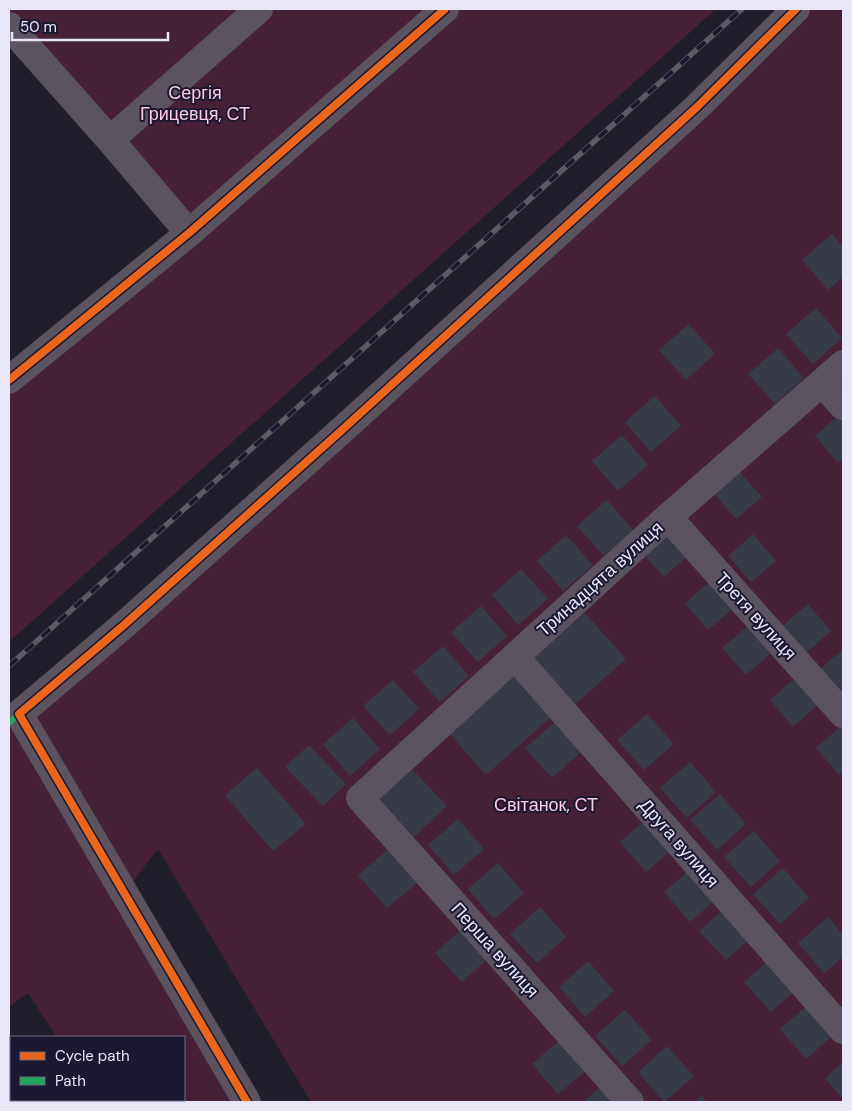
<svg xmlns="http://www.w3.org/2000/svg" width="852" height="1111" font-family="'DM Sans',sans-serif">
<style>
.green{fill:#462135}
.building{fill:#363b47}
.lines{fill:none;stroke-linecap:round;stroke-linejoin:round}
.minor{stroke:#5b5460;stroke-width:28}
.rail-casing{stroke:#5f5a64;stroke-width:5.5}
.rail{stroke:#1b1830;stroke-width:4;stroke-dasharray:11;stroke-linecap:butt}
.quiet{stroke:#20a55d;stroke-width:6;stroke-dasharray:12 6;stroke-linecap:butt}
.cycleway-casing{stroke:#1b1830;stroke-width:11}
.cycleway{stroke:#eb651d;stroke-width:8}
.labels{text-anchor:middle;stroke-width:4;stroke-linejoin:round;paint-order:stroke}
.park-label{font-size:18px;fill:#fbcbe0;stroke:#1b1830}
.street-label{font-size:18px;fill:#e8e7f8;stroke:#1b1830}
</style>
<rect width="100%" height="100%" fill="#1f1e2a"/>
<!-- green -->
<g class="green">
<path d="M9 9H716L9 642V373L186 230 9 42Z"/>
<path d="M788 9H843V1102H311L158 849 124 893 247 1102H98L97 1100H184V1037H57L28 993 9 1007V724Z"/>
</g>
<!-- building -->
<g class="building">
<path d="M832 234 843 247V277L828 290 802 260Z"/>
<path d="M816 308 842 338 813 364 786 334Z"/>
<path d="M689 324 715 354 686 380 659 350Z"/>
<path d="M778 348 804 378 775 404 748 374Z"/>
<path d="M655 396 681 426 651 452 625 422Z"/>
<path d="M840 414 843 417V458L838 463 815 436Z"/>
<path d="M622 435 648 465 618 491 592 461Z"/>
<path d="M738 470 762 497 736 519 713 492Z"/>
<path d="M607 500 633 530 604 556 577 526Z"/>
<path d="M666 528 689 555 664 577 640 550Z"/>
<path d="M753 534 776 561 751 582 728 556Z"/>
<path d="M566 535 593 565 563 591 537 561Z"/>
<path d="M521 569 548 599 518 625 492 595Z"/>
<path d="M711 581 734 608 708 630 685 603Z"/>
<path d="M808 604 831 631 806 653 782 626Z"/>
<path d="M481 606 507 636 478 662 451 632Z"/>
<path d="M585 613 626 659 572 707 531 660Z"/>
<path d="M748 626 771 653 746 675 722 648Z"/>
<path d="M443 646 469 676 440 702 413 672Z"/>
<path d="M843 649V697L819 670Z"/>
<path d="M515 675 552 716 486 775 449 733Z"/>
<path d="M795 678 819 704 793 727 770 700Z"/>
<path d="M393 680 419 709 390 735 363 706Z"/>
<path d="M647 714 674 744 644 770 617 740Z"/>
<path d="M353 718 380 749 350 776 323 744Z"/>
<path d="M555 722 581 752 552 778 525 748Z"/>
<path d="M841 726 843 728V771L839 775 816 748Z"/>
<path d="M309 745 346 784 323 806 285 767Z"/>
<path d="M690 762 716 792 687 818 660 788Z"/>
<path d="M257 768 306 824 273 851 225 795Z"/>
<path d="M412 769 447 806 414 837 379 799Z"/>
<path d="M720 794 746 824 717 850 690 820Z"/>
<path d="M650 816 676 846 646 872 620 842Z"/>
<path d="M458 819 484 849 454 875 428 845Z"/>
<path d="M754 831 780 861 751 887 724 857Z"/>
<path d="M392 846 421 880 387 908 358 875Z"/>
<path d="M498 863 524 893 494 919 468 889Z"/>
<path d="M694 866 720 896 690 922 664 892Z"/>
<path d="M783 868 809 898 780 924 753 894Z"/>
<path d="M729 905 755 934 726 960 699 931Z"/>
<path d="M540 907 566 937 537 963 510 934Z"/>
<path d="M828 917 843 935V957L824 973 798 943Z"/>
<path d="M465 926 491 956 462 982 435 953Z"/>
<path d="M774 956 800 986 771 1012 744 982Z"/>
<path d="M588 961 614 991 585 1017 559 987Z"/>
<path d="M810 1003 836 1033 806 1059 780 1029Z"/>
<path d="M625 1010 652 1040 622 1066 595 1036Z"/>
<path d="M562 1038 588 1069 558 1094 532 1064Z"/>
<path d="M667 1046 694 1076 664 1102 638 1072Z"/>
<path d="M843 1062V1099L825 1078Z"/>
<path d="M606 1082 623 1102H583Z"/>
<path d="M702 1096 707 1102H695Z"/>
</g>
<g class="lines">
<!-- minor -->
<g class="minor">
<path d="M9 26 110 140 189 233"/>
<path d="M110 140 259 9"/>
<path d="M9 380 189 233 445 9"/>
<path d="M822 383 843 406"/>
<path d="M668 517 843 714"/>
<path d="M515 657 843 1030"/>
<path d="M247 1102 19 714 124 625 342 430 697 107 796 9"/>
<path d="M630 1102 360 798 668 517 843 364"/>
</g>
<!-- rail casing -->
<g class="rail-casing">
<path id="rail" d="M9 666 742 9"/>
</g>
<!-- rail -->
<use href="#rail" class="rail"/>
<!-- quiet -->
<path class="quiet" d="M9 723 19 714"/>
<!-- cycleway casing -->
<g class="cycleway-casing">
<g id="cycleway">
<path d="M9 380 189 233 445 9"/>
<path d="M247 1102 19 714 124 625 342 430 697 107 796 9"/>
</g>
</g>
<!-- cycleway -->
<use href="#cycleway" class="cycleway"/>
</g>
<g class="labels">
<!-- park labels -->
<g class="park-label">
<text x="195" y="99">Сергія<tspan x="195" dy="21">Грицевця, СТ</tspan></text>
<text x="546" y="811">Світанок, СТ</text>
</g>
<!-- street labels -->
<g class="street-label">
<text transform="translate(600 579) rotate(-42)" y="6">Тринадцята вулиця</text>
<text transform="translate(756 616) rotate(48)" y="6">Третя вулиця</text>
<text transform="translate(679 843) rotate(49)" y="6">Друга вулиця</text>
<text transform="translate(495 950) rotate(48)" y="6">Перша вулиця</text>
</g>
</g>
<!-- border -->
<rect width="852" height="1111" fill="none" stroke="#e8e7f8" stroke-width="20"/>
<!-- legend -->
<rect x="10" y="1036" width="175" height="65" fill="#1b1830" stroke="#6d6b80"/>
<rect x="20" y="1052" width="25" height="8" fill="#eb651d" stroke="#6d6b80"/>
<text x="55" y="1061" font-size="15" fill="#e8e7f8">Cycle path</text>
<rect x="20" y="1077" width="25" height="8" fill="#20a55d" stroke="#6d6b80"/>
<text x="55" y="1086" font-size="15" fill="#e8e7f8">Path</text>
<!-- scale -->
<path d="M12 32v8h156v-8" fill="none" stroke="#e8e7f8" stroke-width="2.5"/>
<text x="20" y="32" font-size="15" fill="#e8e7f8" stroke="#1b1830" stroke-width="4" paint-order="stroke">50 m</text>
</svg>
